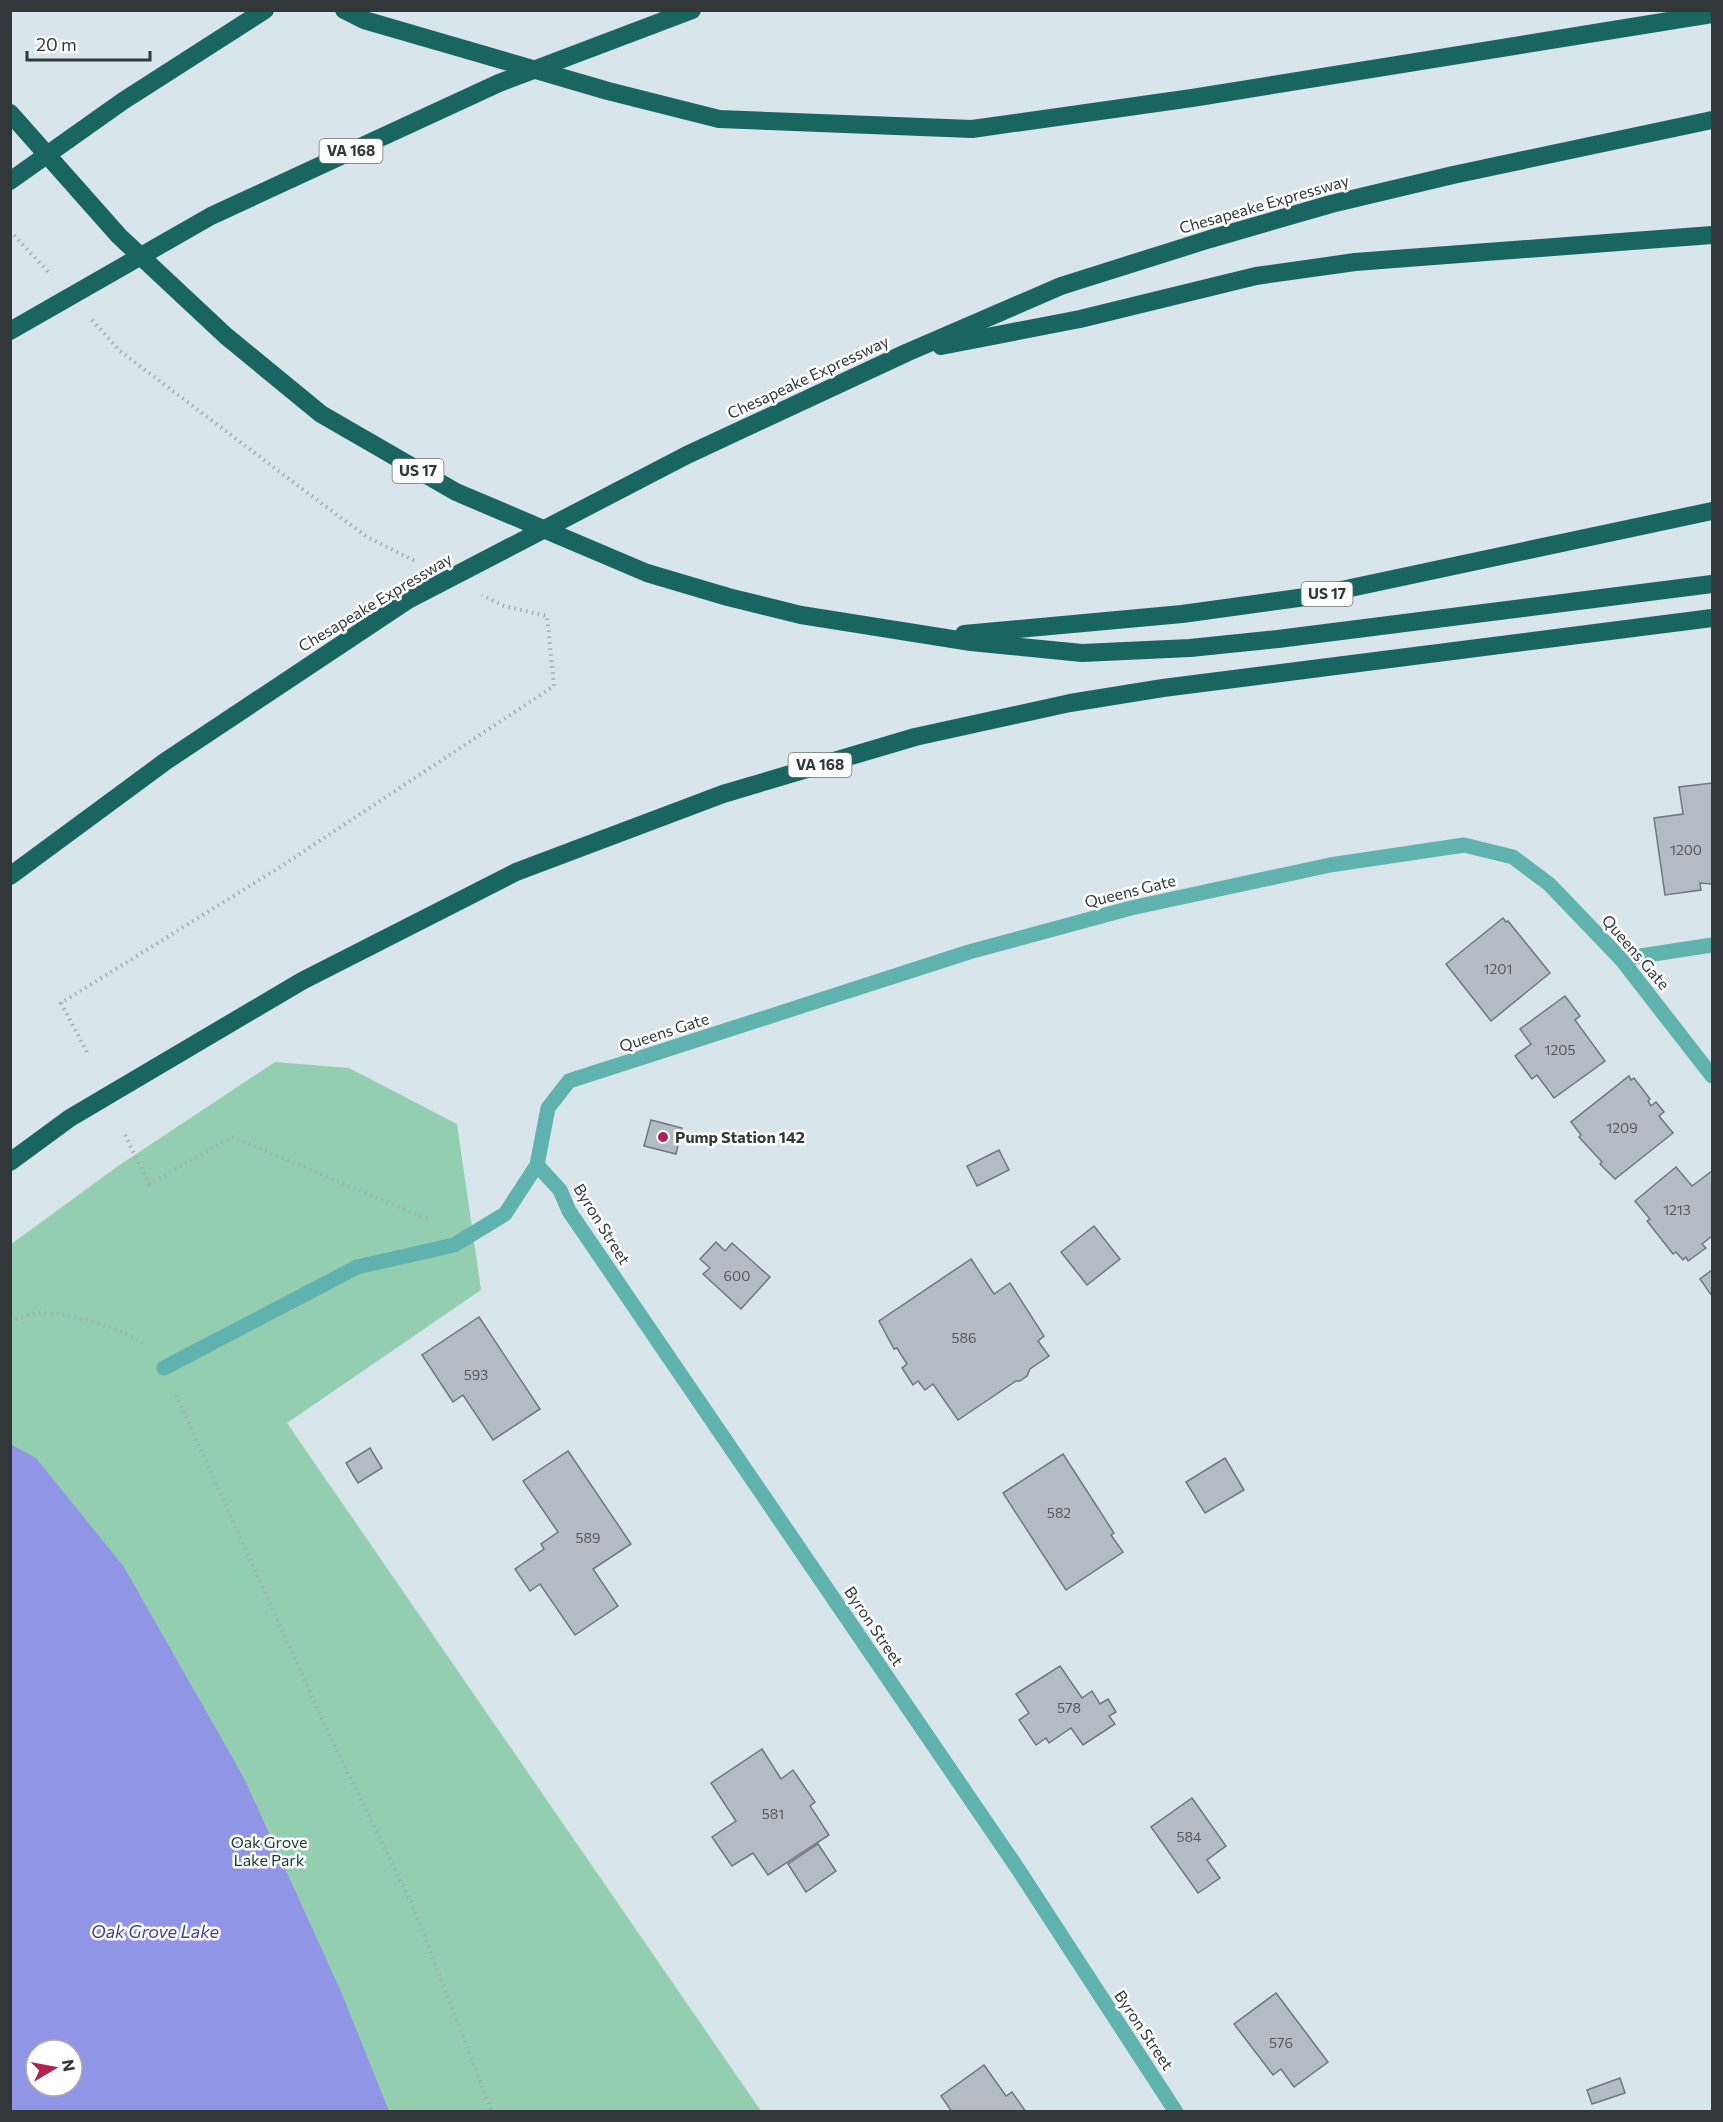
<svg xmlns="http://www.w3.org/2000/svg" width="1723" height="2122" font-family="Commissioner,sans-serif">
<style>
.green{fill:#94ceb0;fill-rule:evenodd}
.water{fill:#9095e6;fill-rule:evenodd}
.building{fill:#b3bbc4;stroke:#6f767f;stroke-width:1.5}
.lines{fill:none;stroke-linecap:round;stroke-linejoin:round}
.path{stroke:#a2adb1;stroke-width:4;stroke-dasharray:1.5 4.5;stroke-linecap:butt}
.minor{stroke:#60b2ae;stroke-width:15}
.highway{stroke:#186562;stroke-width:18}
.poi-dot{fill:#b2214f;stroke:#fff;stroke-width:2}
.labels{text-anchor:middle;stroke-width:5;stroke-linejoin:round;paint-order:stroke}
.number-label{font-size:14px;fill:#52595c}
.shield{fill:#fff;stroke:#707474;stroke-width:1.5}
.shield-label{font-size:15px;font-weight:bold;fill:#323839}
.street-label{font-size:16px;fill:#323839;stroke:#fff}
.poi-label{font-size:16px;font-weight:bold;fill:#323839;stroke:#fff;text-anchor:start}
.park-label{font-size:16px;fill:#16422f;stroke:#fff}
.water-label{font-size:18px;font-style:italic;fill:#44409f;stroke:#fff}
</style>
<rect width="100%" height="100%" fill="#d8e5ea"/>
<!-- green -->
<path class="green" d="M275 1062 349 1068 457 1124 481 1290 287 1423 761 2111H11L10 1245 118 1166ZM36 2050H72V2086H36Z"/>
<!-- water -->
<path class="water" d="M10 1444 36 1458 124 1567 244 1778 342 1994 389 2111H11ZM36 2050H72V2086H36Z"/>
<!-- building -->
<g class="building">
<path d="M1712 783V884L1700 883 1701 890 1665 895 1654 818 1683 814 1679 787Z"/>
<path d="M1503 918 1506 922 1508 921 1550 973 1491 1021 1446 964Z"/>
<path d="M1565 996 1580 1016 1575 1020 1605 1061 1554 1098 1537 1075 1532 1079 1515 1056 1531 1044 1520 1029Z"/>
<path d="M1629 1076 1631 1080 1634 1078 1650 1099 1648 1101 1651 1106 1656 1102 1664 1112 1659 1116 1673 1133 1615 1179 1600 1164 1602 1162 1579 1137 1581 1135 1571 1122Z"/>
<path d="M651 1120 682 1128 676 1154 644 1146Z"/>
<path d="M999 1150 1009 1170 977 1186 967 1166Z"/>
<path d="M1676 1167 1692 1186 1712 1171V1236L1702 1244 1706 1248 1688 1261 1686 1257 1683 1260 1676 1252 1673 1254 1647 1221 1650 1219 1635 1201Z"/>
<path d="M1094 1226 1120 1259 1087 1285 1061 1252Z"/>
<path d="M716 1242 725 1251 732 1243 770 1277 741 1309 703 1274 710 1268 700 1259Z"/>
<path d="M971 1259 994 1294 1010 1283 1044 1336 1038 1341 1049 1356 1030 1369 1027 1376 1020 1381H1016L958 1420 933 1384 925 1390 918 1381 913 1385 902 1368 907 1364 897 1348 894 1349 879 1321Z"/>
<path d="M1712 1270V1296L1700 1279Z"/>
<path d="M479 1317 540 1409 493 1440 463 1395 453 1402 422 1355Z"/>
<path d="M370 1448 382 1468 358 1483 346 1463Z"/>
<path d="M568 1451 631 1544 593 1569 618 1606 575 1635 540 1584 530 1591 515 1569 544 1549 541 1544 558 1532 523 1481Z"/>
<path d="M1063 1454 1114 1533 1111 1535 1123 1552 1066 1590 1003 1493Z"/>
<path d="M1225 1458 1244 1490 1205 1513 1186 1482Z"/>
<path d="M1060 1666 1082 1698 1092 1691 1100 1704 1108 1699 1116 1712 1109 1716 1115 1724 1083 1745 1071 1728 1049 1743 1046 1738 1036 1745 1019 1720 1029 1713 1016 1694Z"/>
<path d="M762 1749 781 1779 793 1770 815 1802 810 1806 829 1835 768 1875 753 1853 732 1866 712 1837 736 1821 711 1783Z"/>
<path d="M1192 1798 1226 1846 1207 1860 1220 1878 1198 1893 1151 1827Z"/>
<path d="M818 1844 836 1871 806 1892 788 1864Z"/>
<path d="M1276 1993 1328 2062 1294 2087 1281 2069 1273 2075 1234 2024Z"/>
<path d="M984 2065 1006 2096 1012 2092 1026 2112H952L941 2096Z"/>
<path d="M1620 2078 1625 2093 1592 2104 1587 2090Z"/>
</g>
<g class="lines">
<!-- path -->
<g class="path">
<path d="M10 231 51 275"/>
<path d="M92 320 120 351 309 494 367 537 417 562"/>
<path d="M87 1052 61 1003 277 869 554 686 547 616 504 606 482 595"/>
<path d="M125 1135 149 1184 232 1137 430 1220"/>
<path d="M10 1321C19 1319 29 1314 38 1313 59 1310 132 1330 145 1346"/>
<path d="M176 1395 333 1743 411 1902 492 2112"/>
</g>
<!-- minor -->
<g class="minor">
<path d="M1621 959 1712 945"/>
<path d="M537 1165 560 1190 569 1211 1018 1869 1176 2112"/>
<path d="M164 1368 357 1267 454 1245 505 1214 537 1165 548 1108 569 1081 969 952 1131 908 1330 865 1464 845 1513 857 1549 884 1621 959 1712 1076"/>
</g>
<!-- highway -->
<g class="highway">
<path d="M344 10 364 20 608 91 719 119 972 129 1192 98 1712 14"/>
<path d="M10 113 119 236 226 336 321 414 456 492 647 573 728 597 801 615 971 642 1082 653 1190 648 1278 639 1712 584"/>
<path d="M10 181 123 101 265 10"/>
<path d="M10 331 211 216 499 83 692 10"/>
<path d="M941 346 1080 319 1256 276 1355 262 1712 235"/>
<path d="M964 634 1182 614 1313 596 1712 511"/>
<path d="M10 876 166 761 408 600 687 455 906 353 1061 286 1210 239 1331 204 1453 175 1712 120"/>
<path d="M10 1162 70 1118 302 981 516 872 723 794 915 737 1070 703 1163 688 1712 618"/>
</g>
</g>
<!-- markers -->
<circle class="poi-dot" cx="663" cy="1137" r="6"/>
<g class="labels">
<!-- number labels -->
<g class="number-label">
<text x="1686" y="855">1200</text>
<text x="1498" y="974">1201</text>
<text x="1560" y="1055">1205</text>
<text x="1622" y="1133">1209</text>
<text x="1677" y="1215">1213</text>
<text x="737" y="1281">600</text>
<text x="964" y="1343">586</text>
<text x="476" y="1380">593</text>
<text x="1059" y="1518">582</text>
<text x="588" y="1543">589</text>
<text x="1069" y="1713">578</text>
<text x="773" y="1819">581</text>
<text x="1189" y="1842">584</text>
<text x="1281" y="2048">576</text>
</g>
<!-- shield labels -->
<g class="shield">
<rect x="319.5" y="139" width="63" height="24" rx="4.5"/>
<rect x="392.5" y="459" width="51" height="24" rx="4.5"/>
<rect x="1301.5" y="582" width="51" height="24" rx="4.5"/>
<rect x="788.5" y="753" width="63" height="24" rx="4.5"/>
</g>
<g class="shield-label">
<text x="351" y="156">VA 168</text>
<text x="418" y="476">US 17</text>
<text x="1327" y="599">US 17</text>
<text x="820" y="770">VA 168</text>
</g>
<!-- street labels -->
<g class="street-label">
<text transform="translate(1264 204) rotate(-16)" y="6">Chesapeake Expressway</text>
<text transform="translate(808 377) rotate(-25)" y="6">Chesapeake Expressway</text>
<text transform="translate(375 602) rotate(-31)" y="6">Chesapeake Expressway</text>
<text transform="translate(1130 891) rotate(-14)" y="6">Queens Gate</text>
<text transform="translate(1636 952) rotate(49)" y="6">Queens Gate</text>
<text transform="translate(664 1032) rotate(-18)" y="6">Queens Gate</text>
<text transform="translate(602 1224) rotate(58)" y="6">Byron Street</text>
<text transform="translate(874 1626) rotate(56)" y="6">Byron Street</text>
<text transform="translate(1144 2030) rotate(56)" y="6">Byron Street</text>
</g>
<!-- poi labels -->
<g class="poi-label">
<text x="675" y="1143">Pump Station 142</text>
</g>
<!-- park labels -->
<g class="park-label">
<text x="269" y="1848">Oak Grove<tspan x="269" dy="18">Lake Park</tspan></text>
</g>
<!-- water labels -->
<g class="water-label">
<text x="155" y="1938">Oak Grove Lake</text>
</g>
</g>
<!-- border -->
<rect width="1723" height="2122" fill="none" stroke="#323839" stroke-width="24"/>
<!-- north arrow -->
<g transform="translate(54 2068) rotate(80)"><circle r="28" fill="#ffffff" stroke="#adafb0" stroke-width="1.5"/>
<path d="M0-4.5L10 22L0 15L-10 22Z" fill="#b2214f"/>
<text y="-9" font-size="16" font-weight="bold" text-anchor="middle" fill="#323839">N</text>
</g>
<!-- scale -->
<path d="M27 51v9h123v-9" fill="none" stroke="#323839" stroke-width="3"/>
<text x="36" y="51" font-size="18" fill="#323839" stroke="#ffffff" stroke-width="4.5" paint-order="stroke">20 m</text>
</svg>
